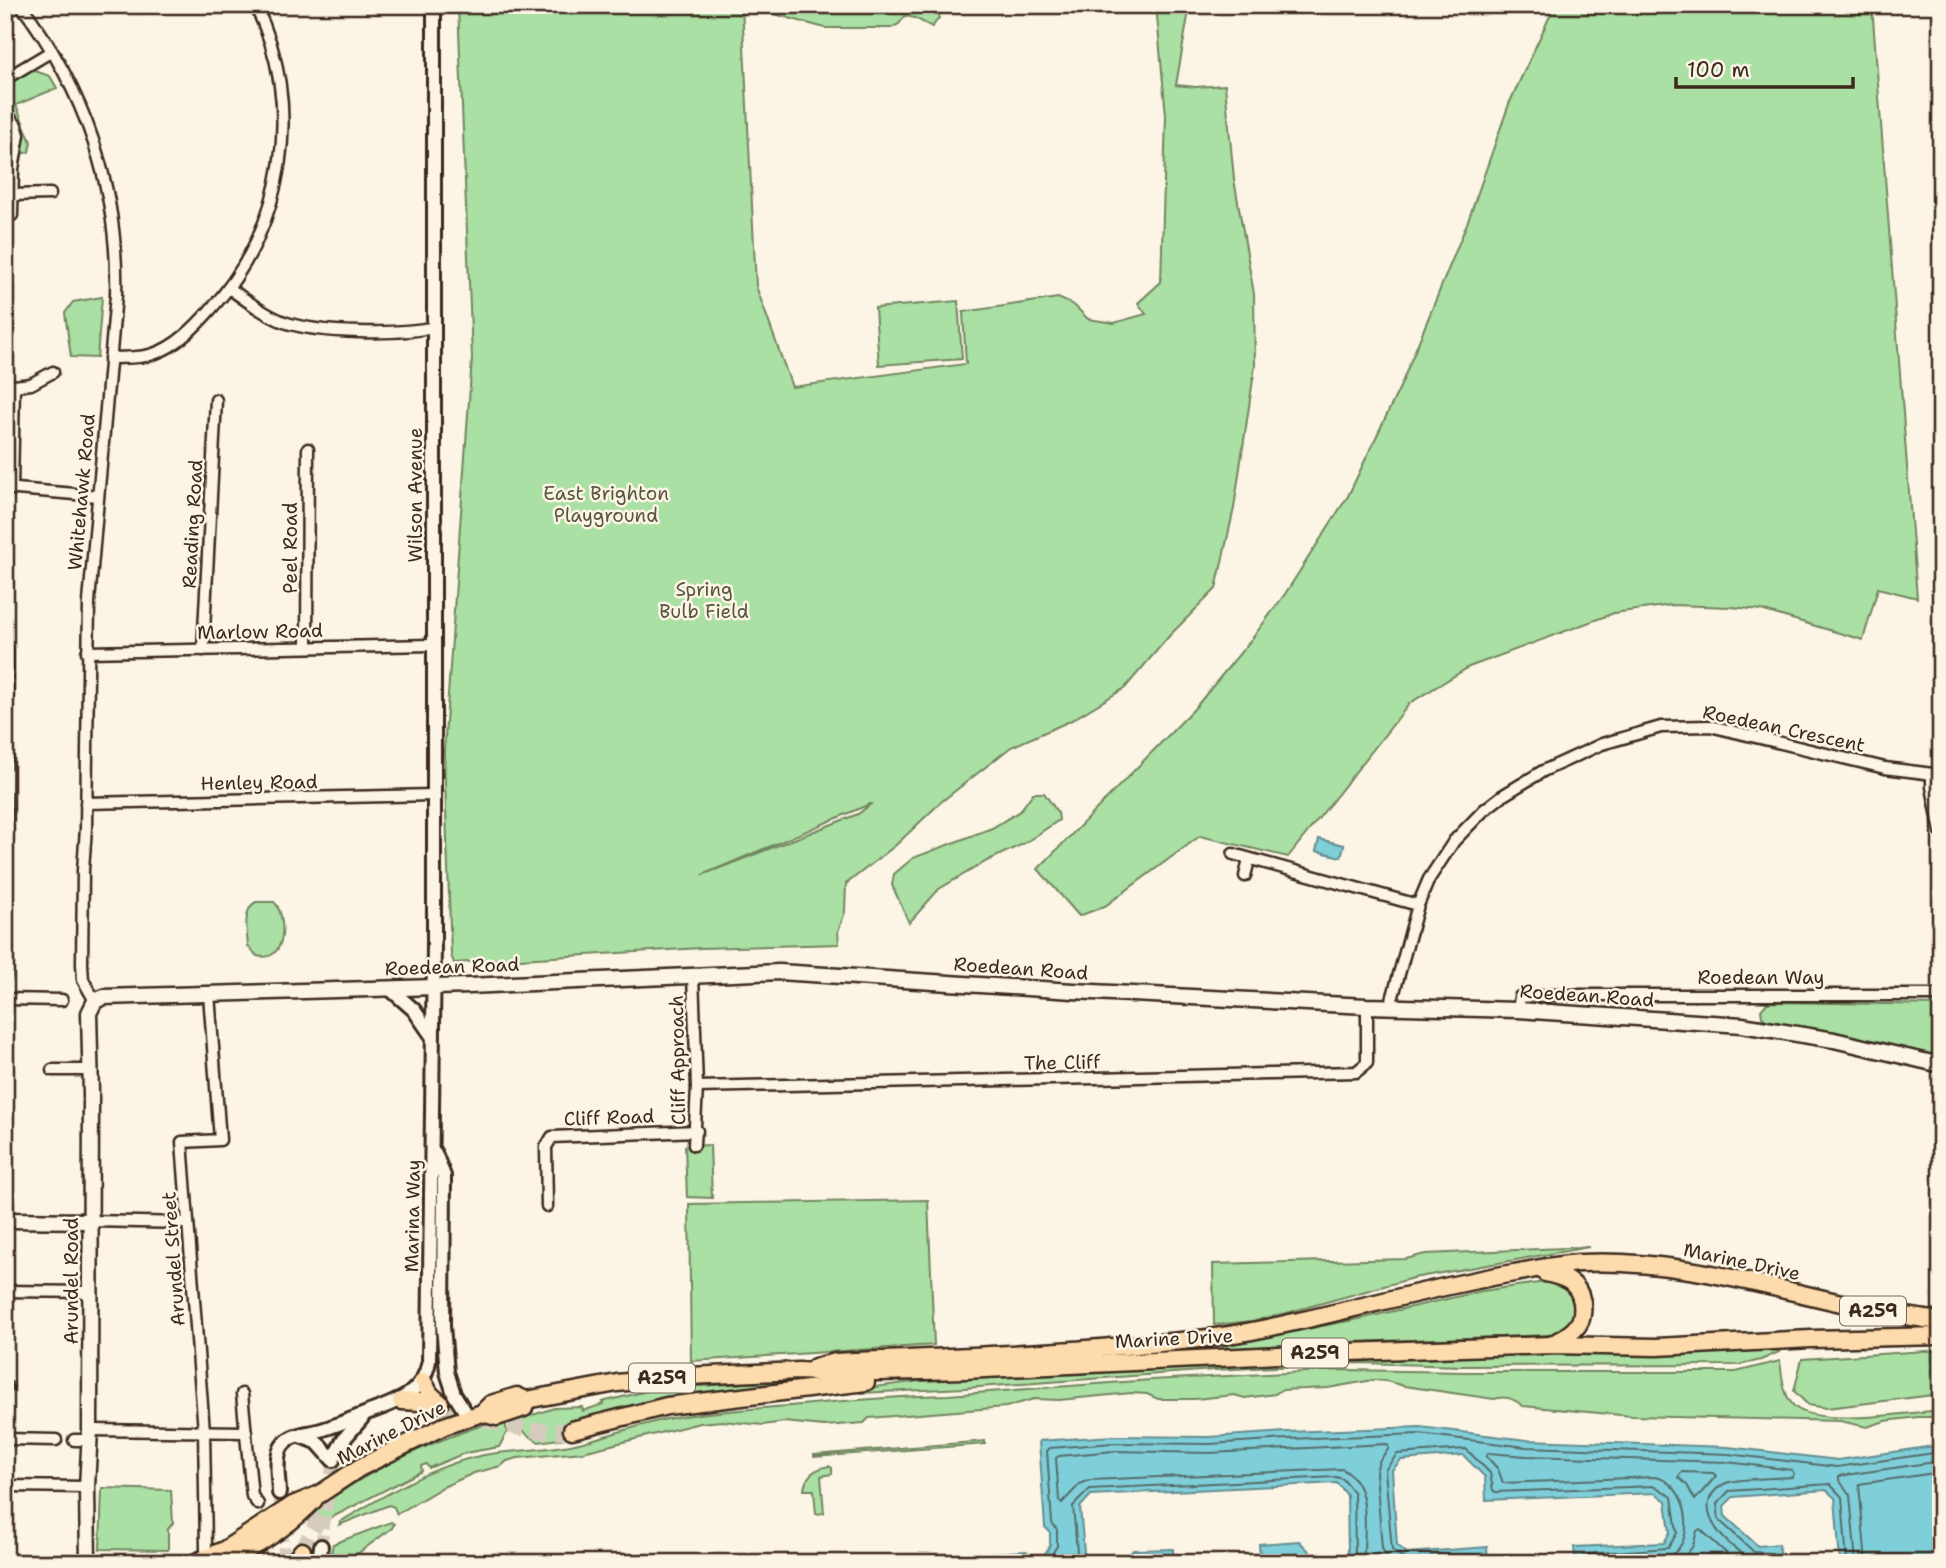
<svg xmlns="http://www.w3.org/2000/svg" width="1946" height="1568" font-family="'Shantell Sans',sans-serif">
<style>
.green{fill:#aae0a3;stroke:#728560;stroke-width:2;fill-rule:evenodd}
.water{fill:#7fcfda;stroke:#648d8f;stroke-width:2}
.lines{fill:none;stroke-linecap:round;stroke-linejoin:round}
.shore{stroke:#566c69;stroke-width:2}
.tertiary-tunnel{stroke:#d5ccbd;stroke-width:12;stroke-dasharray:12 6;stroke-linecap:butt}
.primary-tunnel{stroke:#d5ccbd;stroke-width:16;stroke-dasharray:16 8;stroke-linecap:butt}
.minor-casing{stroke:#3b2a1e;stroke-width:15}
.tertiary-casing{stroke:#3b2a1e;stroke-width:18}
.secondary-casing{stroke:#3b2a1e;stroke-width:19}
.primary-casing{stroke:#3b2a1e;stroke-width:21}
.minor{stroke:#fcf5e5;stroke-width:10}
.tertiary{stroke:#fcf5e5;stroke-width:12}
.secondary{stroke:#fcf5e5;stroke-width:14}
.primary{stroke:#fedbac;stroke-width:16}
.labels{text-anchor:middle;stroke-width:5;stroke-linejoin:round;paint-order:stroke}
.shield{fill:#fcf5e5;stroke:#75675a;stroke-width:2}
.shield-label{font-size:18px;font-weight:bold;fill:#3b2a1e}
.street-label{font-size:19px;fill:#3b2a1e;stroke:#fcf5e5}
.park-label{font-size:19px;fill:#57583f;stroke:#fcf5e5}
</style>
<rect width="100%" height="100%" fill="#fcf5e5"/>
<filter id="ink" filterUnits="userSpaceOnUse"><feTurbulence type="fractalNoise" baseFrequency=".0143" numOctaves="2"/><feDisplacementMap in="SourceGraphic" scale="14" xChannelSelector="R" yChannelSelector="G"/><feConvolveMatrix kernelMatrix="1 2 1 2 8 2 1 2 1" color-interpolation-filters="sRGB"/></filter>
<g filter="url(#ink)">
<!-- green -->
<g class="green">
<path d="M458 5H742L756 286 792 387 966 364 963 312 1058 298 1074 305 1088 319 1114 323 1146 314 1138 303 1161 282 1166 116 1156 5H1190L1176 85 1196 87 1225 85 1234 179 1254 294 1255 366 1234 508 1216 589 1170 635 1125 688 1070 721 1011 747 941 802 896 845 846 884 845 912 838 932 839 944 701 948 454 963 451 955 444 751 472 358ZM871 804 858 814 702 875 870 804Z"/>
<path d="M750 5H940L939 18 932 27 915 18 905 16 899 24 891 28H825L756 9Z"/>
<path d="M1555 5H1872L1917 598 1878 588 1863 640 1761 610 1731 607 1672 605 1614 613 1469 667 1410 703 1288 857 1200 836 1105 906 1079 916 1038 869 1194 709 1251 640 1285 594 1348 496 1401 385 1468 221 1509 104Z"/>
<path d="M29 69 50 76 57 88 16 105 31 142 29 152 21 154 23 134 19 122 5 105V84L11 78Z"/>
<path d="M102 297 97 358 71 357 65 313 73 302Z"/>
<path d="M958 301 962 359 879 365 875 308Z"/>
<path d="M1033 793H1044L1058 813 1059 820 1025 843 987 861 939 889 909 923 892 885 894 874 913 858 992 828 1020 811Z"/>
<path d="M256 902H274C286 912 289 964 257 956L248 946C247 933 242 909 256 902Z"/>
<path d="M1775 1002 1941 1005V1058L1771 1023 1762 1017 1761 1010 1767 1003Z"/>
<path d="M710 1145 712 1198 687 1197 685 1146Z"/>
<path d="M928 1200 934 1345 691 1361 689 1204Z"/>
<path d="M1589 1247 1413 1278 1261 1320 1214 1325 1213 1264 1406 1259 1425 1254Z"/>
<path d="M1552 1281C1567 1286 1587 1304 1574 1322 1570 1327 1559 1332 1553 1335L1323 1343 1226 1349V1344L1359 1319 1482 1291Z"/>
<path d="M1778 1348 1779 1352 1761 1360 1739 1365 1462 1366 1360 1363 1214 1370 965 1388 861 1393 859 1389 920 1381 1212 1363 1449 1353H1586Z"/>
<path d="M1941 1350V1394L1827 1408 1808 1405 1794 1391 1802 1359Z"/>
<path d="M1780 1361C1782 1375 1783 1397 1795 1407 1819 1427 1909 1413 1941 1410V1417H1918L1885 1421 1867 1427 1840 1421 1632 1416 1523 1406C1514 1399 1506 1395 1494 1399L1404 1386 1386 1381 1373 1380 1328 1388 1281 1390 1275 1394 1245 1398 1234 1395 1195 1399H1158L1147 1394 1131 1393 1059 1400 1034 1399 1006 1407 869 1418 864 1423 824 1426 784 1422 763 1425 722 1421 700 1423 583 1452 518 1458 507 1461 501 1466 474 1473 443 1487 397 1514 394 1507 389 1505 339 1525 340 1522C385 1495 438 1462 490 1454 518 1450 547 1450 575 1444 607 1437 639 1424 672 1418 711 1411 750 1409 789 1406 842 1401 894 1396 948 1395L1151 1380 1343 1370 1466 1372H1736Z"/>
<path d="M826 1378 827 1381C769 1386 711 1390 654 1400 626 1405 599 1418 570 1420L573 1437 539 1442 526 1434 517 1420 554 1408 582 1407 583 1411 603 1404 602 1402 655 1389Z"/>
<path d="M501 1419 505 1422 507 1432 499 1447 465 1453 429 1468 426 1464 421 1466 422 1471 317 1525 312 1526 305 1516C325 1503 344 1489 365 1477 407 1452 454 1434 501 1419Z"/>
<path d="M985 1441V1444L814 1457V1455Z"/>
<path d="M829 1466 832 1468V1474L821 1476 824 1513 816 1514 814 1490H804C806 1475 814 1469 829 1466Z"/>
<path d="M102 1488 171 1490 173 1523 168 1529V1550L100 1549Z"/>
<path d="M391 1522 394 1524 392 1528 345 1563H329L333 1544Z"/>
</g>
<!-- water -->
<g class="water">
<path d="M1319 839 1344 845 1341 857 1316 851Z"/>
<path d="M1420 1427 1527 1440 1728 1447 1838 1460 1941 1445V1563H1840L1835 1498 1826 1490 1733 1497 1724 1506 1725 1516 1758 1546 1779 1544 1781 1563H1576L1574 1547 1664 1543 1670 1532 1666 1501 1655 1493 1486 1500 1485 1477 1463 1455 1401 1460 1392 1470 1397 1545 1407 1553 1487 1547 1488 1563H1342L1348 1555 1347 1495 1337 1483 1091 1495 1080 1507 1085 1563H967L974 1554 1026 1551 1031 1555 1045 1554 1050 1545V1532L1045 1527 1039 1441 1113 1436 1209 1437 1286 1432Z"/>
<path d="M1299 1541 1321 1563H1260L1259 1544Z"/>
<path d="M1173 1549 1174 1563H1123L1133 1550Z"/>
</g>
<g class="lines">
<!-- shore -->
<g class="shore">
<path d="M1682 1472 1713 1473 1716 1476 1695 1500 1687 1485 1678 1477Z"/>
<path d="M976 1563 1023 1558 1031 1562 1048 1560 1057 1546V1530L1052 1523 1047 1451 1050 1448 1113 1443 1210 1444 1287 1439 1420 1434 1526 1447 1728 1454 1837 1467 1941 1452"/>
<path d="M1078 1563 1073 1506 1090 1489 1336 1477 1343 1479 1354 1493 1355 1555 1351 1563"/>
<path d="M1362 1563 1364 1555C1364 1527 1372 1484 1342 1469L1090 1480 1080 1484 1062 1503 1059 1500 1056 1458 1059 1456 1114 1451 1210 1453 1387 1444 1389 1448 1379 1461 1376 1472 1382 1548 1386 1556 1393 1563"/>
<path d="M1481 1563 1480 1557 1477 1555 1406 1560 1392 1550 1385 1470 1397 1454 1466 1449 1490 1473 1493 1490 1495 1492 1655 1486 1672 1497 1677 1533 1668 1548 1586 1554 1583 1556V1563"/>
<path d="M1592 1563 1664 1558C1699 1549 1690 1483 1655 1477L1503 1483 1498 1469 1487 1457 1488 1453 1526 1456 1727 1462 1792 1470 1794 1474 1792 1477C1777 1478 1738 1478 1726 1483 1680 1506 1736 1559 1764 1563"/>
<path d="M1680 1563 1693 1546 1697 1531 1700 1529 1737 1563"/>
<path d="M1774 1563 1772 1553 1754 1552 1719 1520 1717 1504 1729 1491 1830 1484 1842 1497 1847 1563"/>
<path d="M1856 1563 1850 1495 1839 1480V1476L1941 1461"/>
<path d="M1866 1563 1859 1484 1941 1472"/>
</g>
<!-- tertiary-tunnel -->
<g class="tertiary-tunnel">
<path d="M279 1493 285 1563"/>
<path d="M321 1546 333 1460"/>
</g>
<!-- primary-tunnel -->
<g class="primary-tunnel">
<path d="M440 1403C480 1419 529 1436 572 1430"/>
<path d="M302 1551 325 1507"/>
</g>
<!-- minor casing -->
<g class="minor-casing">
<g id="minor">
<path d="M21 5C85 90 119 189 116 295L89 602 86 828 83 870 82 964 83 980 95 1001"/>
<path d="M5 79 52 51"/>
<path d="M5 112 16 125 19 135 13 169 12 215 5 216"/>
<path d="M12 195 50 194"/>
<path d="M229 288C247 301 264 314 284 322 319 334 399 335 435 327"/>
<path d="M110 358C124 357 139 359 153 354 176 347 196 326 211 309 285 229 305 103 255 5"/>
<path d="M5 383 14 386 12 489"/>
<path d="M14 386 31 384 53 372"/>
<path d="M5 488 98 496"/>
<path d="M307 647 308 449"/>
<path d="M203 650 216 400"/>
<path d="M87 652 433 645"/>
<path d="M1932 775V787L1941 832"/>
<path d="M86 803 433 795"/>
<path d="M1233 854 1418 905"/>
<path d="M1245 876 1249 860"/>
<path d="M693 975 697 1087 694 1145"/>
<path d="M5 978 7 649"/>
<path d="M5 999 62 1000"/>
<path d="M1390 1007 1418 905 1429 879 1454 841 1484 810 1502 796 1543 771 1602 744 1661 727 1710 726 1885 768 1941 775"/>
<path d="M1518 1010 1520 997 1553 995H1941"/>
<path d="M52 1070H91"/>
<path d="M697 1087 1356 1072 1367 1063V1006"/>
<path d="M547 1206 546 1147 552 1137 697 1131"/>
<path d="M90 1221 187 1223"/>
<path d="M5 1291 90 1292"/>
<path d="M5 1387H7"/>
<path d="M242 1394 252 1496 258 1504"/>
<path d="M90 1430 246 1432"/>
<path d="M5 1439 56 1440"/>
<path d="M74 1440H89"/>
<path d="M5 1486 87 1487"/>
<path d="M208 1557 206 1549 204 1431 182 1142 220 1140 209 994"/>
<path d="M5 1561 49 1563"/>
</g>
</g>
<!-- tertiary casing -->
<g class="tertiary-casing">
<g id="tertiary">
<path d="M389 988 414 1010 432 1036"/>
<path d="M435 1153 444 1176 443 1326 447 1372 454 1394 469 1418"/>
<path d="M300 1436 317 1442 333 1460 343 1440 362 1418"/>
<path d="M279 1493C279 1480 274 1458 282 1446 291 1433 308 1434 321 1430 337 1425 352 1419 367 1413 396 1402 423 1395 429 1361L434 944V5"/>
<path d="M319 1563 321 1546"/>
</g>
</g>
<!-- secondary casing -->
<g class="secondary-casing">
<g id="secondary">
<path d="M5 1220 90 1221"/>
<path d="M88 1563 87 1487 90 1430 91 1094 89 1013 95 1001 104 997 469 986 779 972 1073 991 1367 1006 1518 1010 1742 1025 1834 1040 1941 1065"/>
</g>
</g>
<!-- primary casing -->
<g class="primary-casing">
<g id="primary">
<path d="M1545 1273C1564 1277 1578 1281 1582 1302 1583 1310 1583 1318 1578 1325 1572 1334 1561 1339 1551 1345"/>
<path d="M815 1367 836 1362C928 1358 1020 1355 1111 1347 1163 1343 1216 1339 1267 1328 1350 1311 1431 1287 1514 1273 1536 1269 1559 1264 1581 1263 1704 1257 1820 1307 1941 1321"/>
<path d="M423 1381 430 1394 440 1403"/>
<path d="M401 1401 440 1403"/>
<path d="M482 1413 497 1417 524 1408 526 1400"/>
<path d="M572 1430 667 1406 866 1382"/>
<path d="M194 1563 224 1550 293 1505 320 1494 359 1468 403 1446 444 1426 482 1413 491 1404 517 1396 526 1400 617 1383 689 1376 799 1371 834 1373 965 1370 1321 1353 1551 1345 1657 1347 1811 1339 1941 1336"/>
<path d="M222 1563C255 1548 289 1526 314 1500"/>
<path d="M293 1563 302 1551"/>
</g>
</g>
<!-- minor -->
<use href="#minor" class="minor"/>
<!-- tertiary -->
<use href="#tertiary" class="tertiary"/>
<!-- secondary -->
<use href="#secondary" class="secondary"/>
<!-- primary -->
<use href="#primary" class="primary"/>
</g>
</g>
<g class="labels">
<!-- shield labels -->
<g class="shield">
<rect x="1840" y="1296.5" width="66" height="29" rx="5"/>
<rect x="1282" y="1338.5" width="66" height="29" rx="5"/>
<rect x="629" y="1363.5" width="66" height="29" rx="5"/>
</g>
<g class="shield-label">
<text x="1873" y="1317">A259</text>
<text x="1315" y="1359">A259</text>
<text x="662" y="1384">A259</text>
</g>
<!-- street labels -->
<g class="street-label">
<text transform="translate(81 492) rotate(-85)" y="7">Whitehawk Road</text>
<text transform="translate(415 495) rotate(-90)" y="7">Wilson Avenue</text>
<text transform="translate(192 524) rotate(-87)" y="7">Reading Road</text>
<text transform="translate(290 548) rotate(-90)" y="7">Peel Road</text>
<text transform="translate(260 631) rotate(-1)" y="7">Marlow Road</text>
<text transform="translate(1784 728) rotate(12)" y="7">Roedean Crescent</text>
<text transform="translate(259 782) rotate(-1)" y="7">Henley Road</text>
<text transform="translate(452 966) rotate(-2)" y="7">Roedean Road</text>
<text transform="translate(1021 968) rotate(4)" y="7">Roedean Road</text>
<text x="1761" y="984">Roedean Way</text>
<text transform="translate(1587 995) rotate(4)" y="7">Roedean Road</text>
<text transform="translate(677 1060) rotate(-91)" y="7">Cliff Approach</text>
<text transform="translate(1062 1062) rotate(-1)" y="7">The Cliff</text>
<text transform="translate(609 1117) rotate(-2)" y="7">Cliff Road</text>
<text transform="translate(412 1216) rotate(-89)" y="7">Marina Way</text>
<text transform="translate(173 1259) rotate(-94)" y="7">Arundel Street</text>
<text transform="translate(1742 1261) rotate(12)" y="7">Marine Drive</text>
<text transform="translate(71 1281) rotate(-90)" y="7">Arundel Road</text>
<text transform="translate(1174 1338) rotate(-3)" y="7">Marine Drive</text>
<text transform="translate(391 1432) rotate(-27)" y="7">Marine Drive</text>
</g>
<!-- park labels -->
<g class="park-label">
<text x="606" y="500">East Brighton<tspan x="606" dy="22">Playground</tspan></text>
<text x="704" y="596">Spring<tspan x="704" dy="22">Bulb Field</tspan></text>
</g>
</g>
<!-- margin -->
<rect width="1946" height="1568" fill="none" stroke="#fcf5e5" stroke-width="28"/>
<rect x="14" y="14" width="1918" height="1540" fill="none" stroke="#3b2a1e" stroke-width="2.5" filter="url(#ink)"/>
<!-- scale -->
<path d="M1676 77v10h177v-10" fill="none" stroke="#3b2a1e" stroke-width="3.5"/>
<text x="1687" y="77" font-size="21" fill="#3b2a1e" stroke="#fcf5e5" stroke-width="5" paint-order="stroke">100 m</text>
</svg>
